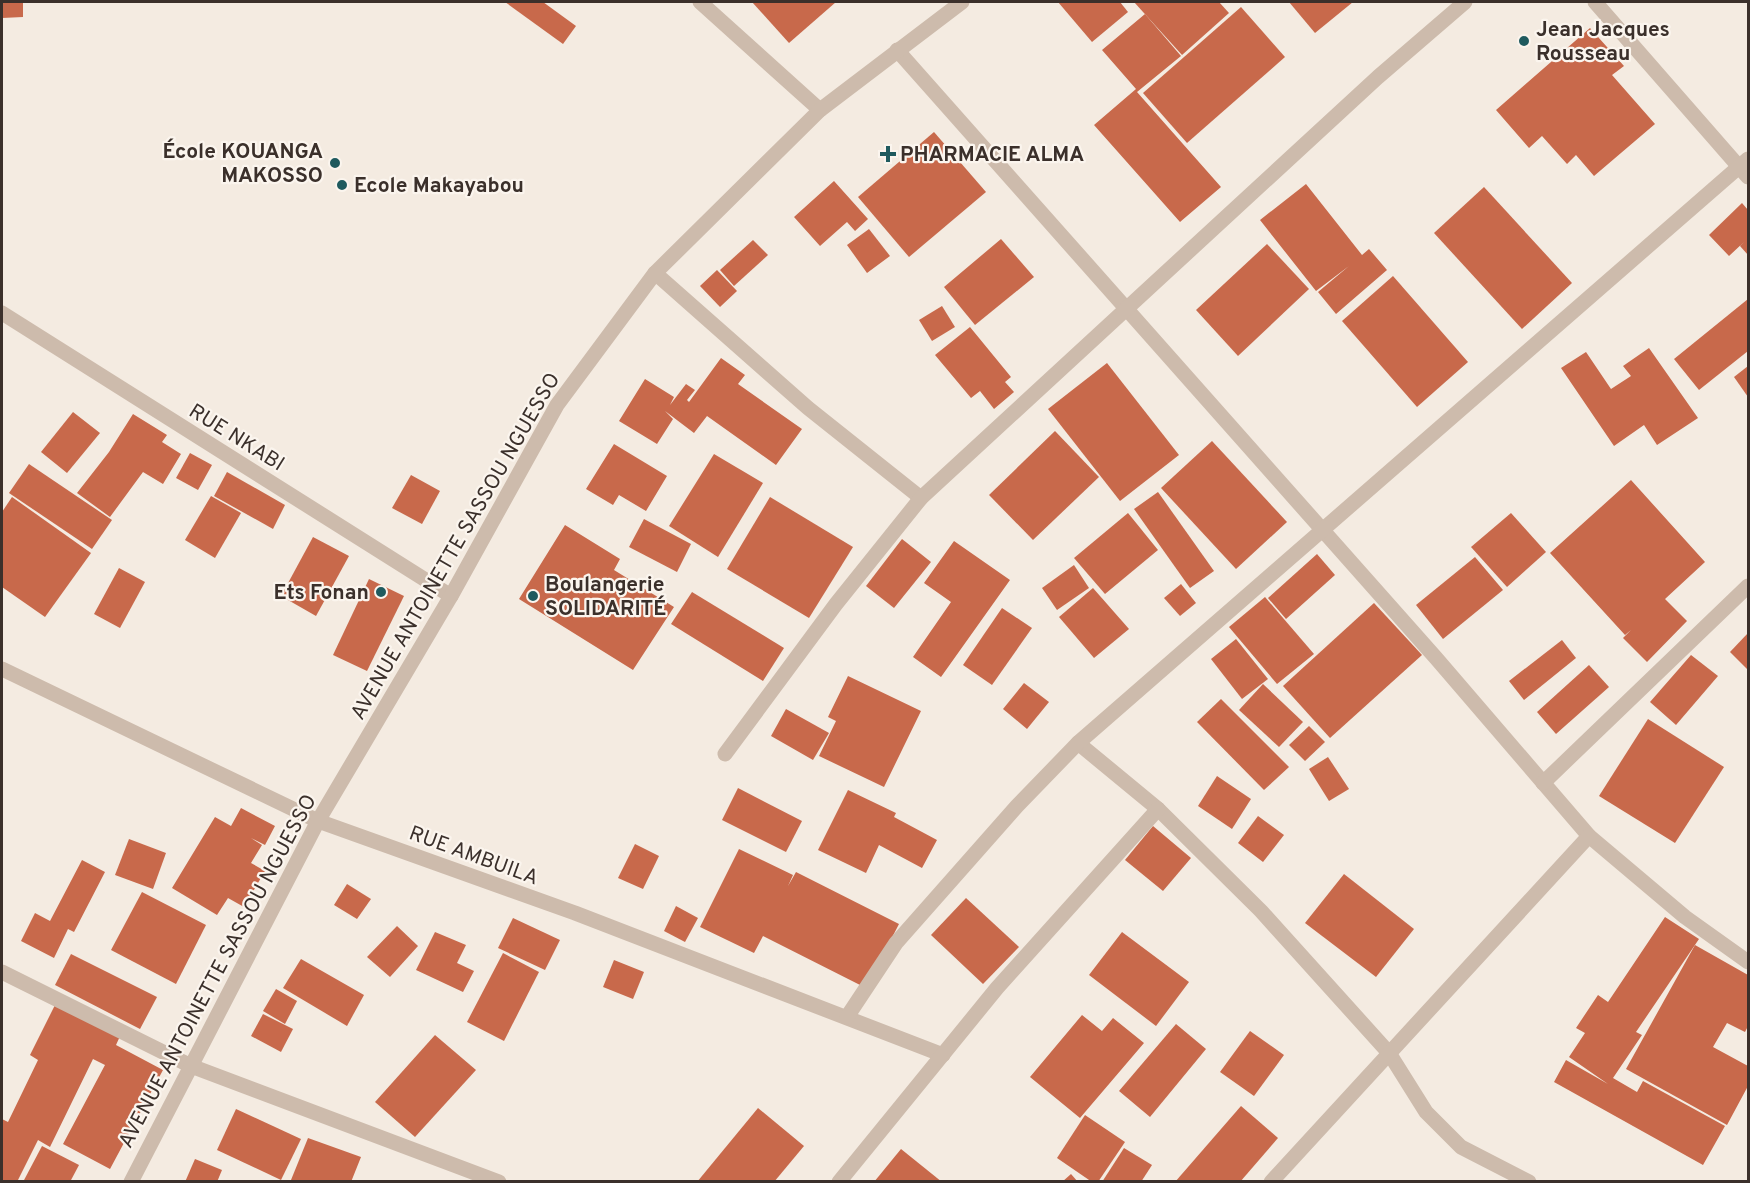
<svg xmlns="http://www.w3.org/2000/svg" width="1750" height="1183" font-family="Overpass,sans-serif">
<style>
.building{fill:#c8694b}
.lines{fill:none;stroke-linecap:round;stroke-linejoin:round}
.minor{stroke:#cdbbac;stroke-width:15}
.poi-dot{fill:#1f5a5e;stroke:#fbf5ee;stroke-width:2}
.labels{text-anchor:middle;stroke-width:4.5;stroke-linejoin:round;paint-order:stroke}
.poi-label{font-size:21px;font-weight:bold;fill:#3b302b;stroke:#fbf5ee;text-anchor:start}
.street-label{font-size:21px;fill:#3b302b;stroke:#fbf5ee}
</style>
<rect width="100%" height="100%" fill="#f4ebe1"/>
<!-- building -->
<g class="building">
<path d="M2 2H23V17L2 18Z"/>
<path d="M505 2H543L576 26 563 44Z"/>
<path d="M752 2H836L789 43Z"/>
<path d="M1058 2H1120L1128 12 1092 42Z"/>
<path d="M1134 2H1219L1229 13 1182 55Z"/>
<path d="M1289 2H1353L1315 33Z"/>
<path d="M1241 7 1285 57 1187 143 1143 93Z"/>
<path d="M1145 14 1181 56 1137 92 1221 187 1180 222 1094 125 1136 89 1102 50Z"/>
<path d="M1590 28 1624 66 1612 75 1655 124 1594 176 1576 155 1567 164 1542 136 1529 148 1496 110Z"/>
<path d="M934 132 986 192 909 257 858 197Z"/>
<path d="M834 181 868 219 855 231 847 222 820 246 794 217Z"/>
<path d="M1306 184 1362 255 1369 249 1387 270 1336 314 1318 292 1349 266 1316 291 1260 220Z"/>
<path d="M1484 187 1572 283 1522 329 1434 233Z"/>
<path d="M1742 203 1748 210V255L1740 246 1744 242 1729 256 1709 235Z"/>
<path d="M869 229 890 256 867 273 847 245Z"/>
<path d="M1001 239 1034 277 975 325 944 287Z"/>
<path d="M753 240 768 255 734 286 720 270Z"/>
<path d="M1267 244 1309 289 1238 356 1196 310Z"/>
<path d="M717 270 737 291 720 307 700 286Z"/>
<path d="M1393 276 1468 362 1417 407 1342 321Z"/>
<path d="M1748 299V351L1699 390 1674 359Z"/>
<path d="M942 306 955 327 932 341 919 320Z"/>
<path d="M970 327 1011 377 1005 382 1014 392 994 409 980 391 971 398 935 355Z"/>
<path d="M1649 348 1698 418 1657 445 1644 425 1614 446 1561 368 1586 352 1611 389 1631 376 1623 366Z"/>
<path d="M721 358 745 375 738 384 802 429 776 465 707 416 694 433 665 411 673 419 657 444 619 421 645 379 674 397 670 405 686 384 695 390 687 400 689 402Z"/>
<path d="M1107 363 1179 455 1120 501 1048 409Z"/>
<path d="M1748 366V397L1734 377Z"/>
<path d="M73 412 100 433 67 473 41 452Z"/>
<path d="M133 414 167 435 162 442 181 454 163 484 143 472 110 517 77 493 109 452Z"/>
<path d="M1055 431 1099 477 1033 540 989 495Z"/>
<path d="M1212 441 1287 522 1236 569 1161 488Z"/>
<path d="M614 444 667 476 646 511 619 495 613 505 586 489Z"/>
<path d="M190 453 212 465 198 490 176 478Z"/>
<path d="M714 454 763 483 718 557 669 526Z"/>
<path d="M29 464 112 520 92 549 9 493Z"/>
<path d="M227 472 285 505 273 529 214 496Z"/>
<path d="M411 475 440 491 422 524 392 508Z"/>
<path d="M1631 480 1705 562 1665 599 1687 621 1647 662 1623 638 1631 630 1625 635 1550 553Z"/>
<path d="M1158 492 1214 571 1190 588 1134 509Z"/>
<path d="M211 496 241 513 215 558 185 540Z"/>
<path d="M12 497 91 553 45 617 2 587V512Z"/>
<path d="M770 497 853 547 809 618 727 569Z"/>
<path d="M1128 513 1158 550 1105 594 1074 558Z"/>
<path d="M1511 513 1546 552 1507 587 1471 547Z"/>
<path d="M644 519 691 544 677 572 629 547Z"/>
<path d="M565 525 620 559 614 570 674 607 633 670 519 599Z"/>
<path d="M313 537 349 556 316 616 281 596Z"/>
<path d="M902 539 931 562 894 608 866 586Z"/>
<path d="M954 541 1010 580 941 677 913 657 951 602 924 583Z"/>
<path d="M1317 554 1335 575 1286 619 1268 598Z"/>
<path d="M1475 557 1503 590 1443 639 1416 605Z"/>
<path d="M1074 565 1089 588 1057 610 1042 588Z"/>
<path d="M119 568 145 582 120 628 94 614Z"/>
<path d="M369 579 404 596 367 671 333 655Z"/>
<path d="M1181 584 1196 603 1180 616 1164 598Z"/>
<path d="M1093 588 1129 629 1094 658 1059 617Z"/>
<path d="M692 592 784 648 763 681 671 624Z"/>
<path d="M1265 597 1314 654 1277 684 1229 627Z"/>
<path d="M1374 603 1422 655 1330 738 1283 686Z"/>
<path d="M1002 608 1032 628 992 685 963 665Z"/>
<path d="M1748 633V670L1730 652Z"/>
<path d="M1236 639 1268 679 1242 699 1211 659Z"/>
<path d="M1562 640 1576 658 1524 700 1509 681Z"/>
<path d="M1691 655 1718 676 1676 725 1650 702Z"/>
<path d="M1589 665 1609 687 1556 734 1537 712Z"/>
<path d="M848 676 921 711 884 787 819 756 836 721 828 717Z"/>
<path d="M1024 683 1049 702 1027 729 1003 709Z"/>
<path d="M1263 684 1303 722 1279 747 1239 710Z"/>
<path d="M1221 699 1289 767 1264 790 1197 722Z"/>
<path d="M786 709 829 733 813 760 771 736Z"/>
<path d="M1648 719 1724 767 1675 843 1599 796Z"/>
<path d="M1309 726 1325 742 1305 761 1289 745Z"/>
<path d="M1328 757 1349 789 1329 801 1309 769Z"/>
<path d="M1217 776 1251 799 1232 829 1198 806Z"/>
<path d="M738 788 802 821 786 852 722 820Z"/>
<path d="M848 790 896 813 894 817 937 840 922 868 879 845 866 873 818 850Z"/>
<path d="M241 808 275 826 265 845 251 838 262 845 251 863 265 871 244 907 228 898 217 915 172 888 215 817 231 826Z"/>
<path d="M1258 816 1284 835 1263 862 1238 843Z"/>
<path d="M1153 826 1191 858 1163 891 1125 860Z"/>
<path d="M129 839 166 853 153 889 115 875Z"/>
<path d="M635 844 659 856 643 889 618 878Z"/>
<path d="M739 849 793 875 788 886 796 872 899 924 866 988 763 936 754 953 700 927Z"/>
<path d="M82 860 105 872 74 932 68 929 54 958 21 941 35 913 50 921Z"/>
<path d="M1344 874 1414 929 1376 977 1305 923Z"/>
<path d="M347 884 371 899 357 919 334 905Z"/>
<path d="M142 892 206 925 176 984 111 950Z"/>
<path d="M966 898 1019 947 983 984 931 935Z"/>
<path d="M676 906 698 918 685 942 664 931Z"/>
<path d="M1665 917 1699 939 1636 1032 1642 1035 1613 1078 1637 1092 1643 1081 1725 1126 1703 1165 1554 1082 1566 1060 1608 1084 1569 1057 1585 1033 1576 1028 1598 995 1608 1002Z"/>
<path d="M513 918 560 940 545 970 498 948Z"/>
<path d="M397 926 418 946 390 977 367 957Z"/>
<path d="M435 932 466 945 457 963 474 971 463 992 416 970Z"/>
<path d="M1122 932 1189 982 1156 1026 1089 975Z"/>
<path d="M1695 945 1748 975V1026L1745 1032 1727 1023 1713 1047 1748 1066V1086L1727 1125 1626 1069Z"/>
<path d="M503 953 539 972 504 1041 467 1022Z"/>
<path d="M71 954 157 997 140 1029 55 985Z"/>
<path d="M301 959 364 995 347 1026 283 988Z"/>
<path d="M614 960 644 972 633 999 603 987Z"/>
<path d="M276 989 297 1001 285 1024 263 1011Z"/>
<path d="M56 1003 121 1034 116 1045 163 1070 110 1169 63 1144 105 1065 93 1059 50 1147 38 1140 17 1182H2V1119L8 1122 38 1060 30 1055Z"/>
<path d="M263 1014 293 1029 281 1052 251 1036Z"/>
<path d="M1082 1015 1102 1031 1113 1018 1144 1043 1080 1118 1030 1077Z"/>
<path d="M1176 1024 1206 1049 1150 1117 1119 1091Z"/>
<path d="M1250 1031 1284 1055 1254 1096 1220 1072Z"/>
<path d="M435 1035 476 1070 415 1137 375 1102Z"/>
<path d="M1241 1106 1278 1138 1240 1182H1175Z"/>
<path d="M758 1108 804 1146 774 1182H697Z"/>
<path d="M236 1109 301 1139 281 1180 217 1150Z"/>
<path d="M1085 1115 1125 1142 1098 1182H1092L1057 1158Z"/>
<path d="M308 1138 361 1157 351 1182 291 1180Z"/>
<path d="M42 1146 79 1165 70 1182H23Z"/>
<path d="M1124 1148 1152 1165 1141 1182H1102Z"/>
<path d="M901 1149 942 1182H874Z"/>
<path d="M195 1159 222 1170 217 1182H185Z"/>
<path d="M1071 1174 1078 1182H1062Z"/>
</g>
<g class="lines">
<!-- minor -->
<g class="minor">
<path d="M700 2 820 110"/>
<path d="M1595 2 1748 177"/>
<path d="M897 50 1436 658 1589 836 1685 917 1748 962"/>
<path d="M655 273 808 408 921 498"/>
<path d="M2 313 451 596"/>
<path d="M2 669 318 821 575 913 943 1055"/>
<path d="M1078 743 1158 809 1261 911 1389 1053 1426 1112 1461 1147 1529 1182"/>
<path d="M725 754 836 604 921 498 1378 77 1465 2"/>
<path d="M1543 783 1748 586"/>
<path d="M2 972 191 1066 499 1182"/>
<path d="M847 1017 896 943 1017 806 1078 743 1748 159"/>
<path d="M131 1182 318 821 451 596 557 405 655 273 820 110 962 2"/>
<path d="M839 1182 997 988 1158 809"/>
<path d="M1271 1182 1589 836"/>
</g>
</g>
<!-- markers -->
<g class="poi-dot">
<circle cx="1524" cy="41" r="6"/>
<path d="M885 145h6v6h6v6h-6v6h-6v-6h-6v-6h6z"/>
<circle cx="335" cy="163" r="6"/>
<circle cx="342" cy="185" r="6"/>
<circle cx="381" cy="592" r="6"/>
<circle cx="533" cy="596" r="6"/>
</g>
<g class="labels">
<!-- poi labels -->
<g class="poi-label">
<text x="1536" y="36">Jean Jacques<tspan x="1536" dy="24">Rousseau</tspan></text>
<text x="323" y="158" text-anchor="end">École KOUANGA<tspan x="323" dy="24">MAKOSSO</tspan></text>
<text x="900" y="161">PHARMACIE ALMA</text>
<text x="354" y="192">Ecole Makayabou</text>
<text x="545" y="591">Boulangerie<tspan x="545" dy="24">SOLIDARITÉ</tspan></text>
<text x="369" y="599" text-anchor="end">Ets Fonan</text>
</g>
<!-- street labels -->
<g class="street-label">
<text transform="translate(237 437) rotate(32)" y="7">RUE NKABI</text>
<text transform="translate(455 546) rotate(-60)" y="7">AVENUE ANTOINETTE SASSOU NGUESSO</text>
<text transform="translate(474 855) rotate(20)" y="7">RUE AMBUILA</text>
<text transform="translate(217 971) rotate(-62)" y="7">AVENUE ANTOINETTE SASSOU NGUESSO</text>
</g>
</g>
<!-- border -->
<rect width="1750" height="1183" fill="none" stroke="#3b302b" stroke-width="6"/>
</svg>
